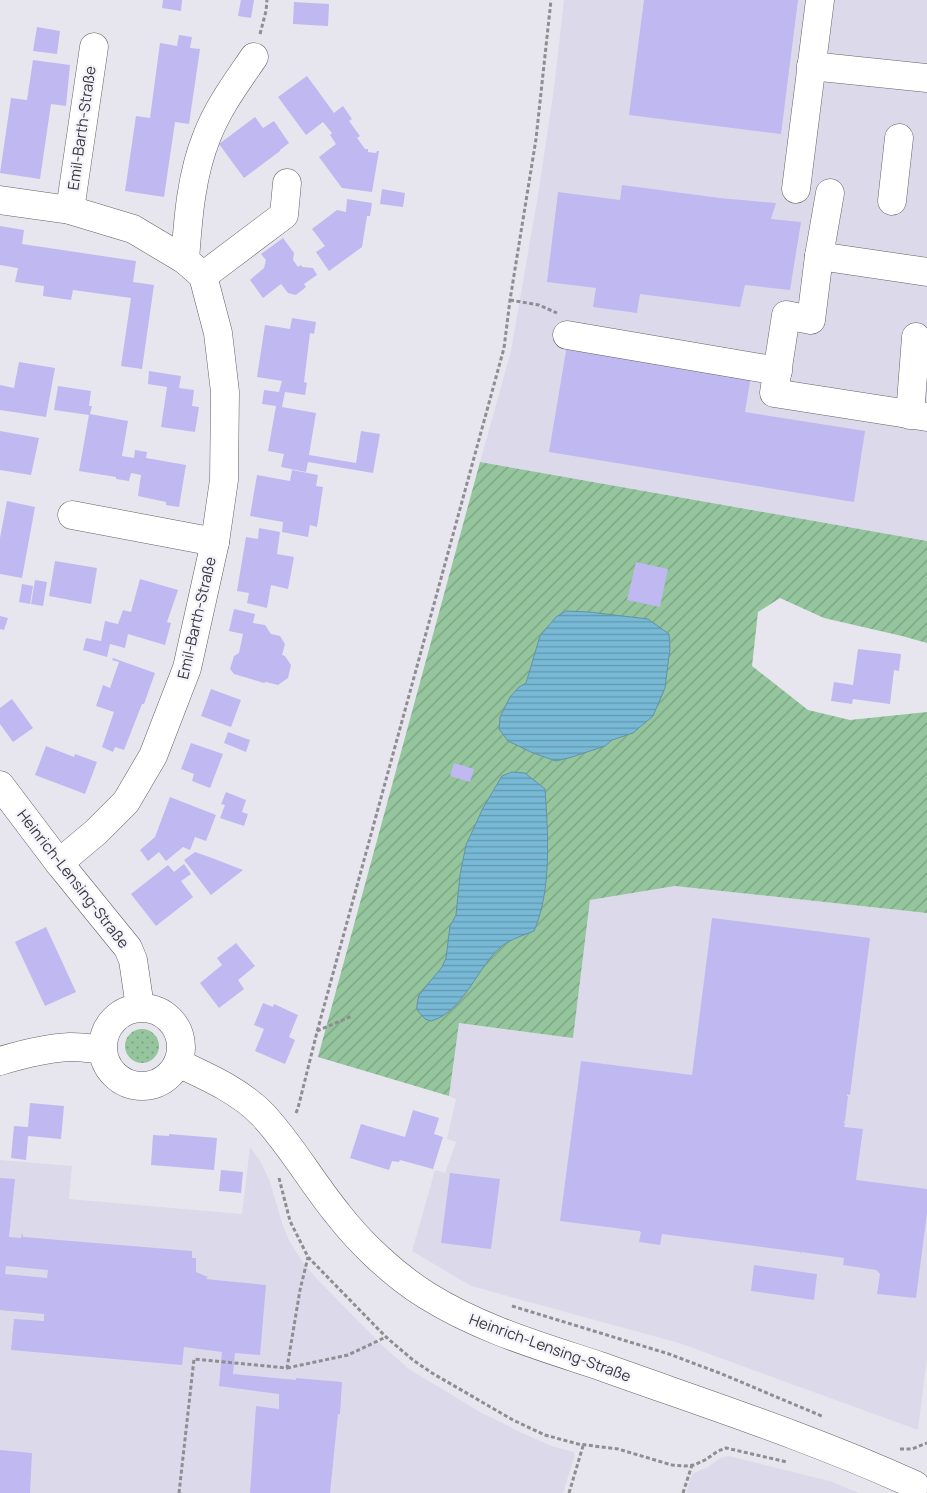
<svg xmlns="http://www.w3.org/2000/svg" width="927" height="1493" font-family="Manrope,sans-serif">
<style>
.built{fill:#dcdaea}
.grass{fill:url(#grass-dots)}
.garden{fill:url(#garden-furrows)}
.water{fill:url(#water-rules);stroke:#6592a8}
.building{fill:#c0b8f0;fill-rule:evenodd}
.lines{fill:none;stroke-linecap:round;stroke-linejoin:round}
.minor-casing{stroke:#626168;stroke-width:29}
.path{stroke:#8d8d92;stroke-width:3;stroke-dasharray:4 2.5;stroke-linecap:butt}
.minor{stroke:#fff;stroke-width:28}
.labels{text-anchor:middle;stroke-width:4.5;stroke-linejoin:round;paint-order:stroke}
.street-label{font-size:15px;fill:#38383b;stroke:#f4f3fc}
</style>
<defs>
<pattern id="grass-dots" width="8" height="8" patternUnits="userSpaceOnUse" patternTransform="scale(1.25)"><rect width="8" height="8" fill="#94c59d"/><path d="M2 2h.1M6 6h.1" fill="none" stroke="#7aa181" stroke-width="1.8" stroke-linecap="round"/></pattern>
<pattern id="garden-furrows" width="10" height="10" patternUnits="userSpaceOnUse" patternTransform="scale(1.25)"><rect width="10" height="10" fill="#94c59d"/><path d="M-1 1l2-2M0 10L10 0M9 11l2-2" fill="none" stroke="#7aa181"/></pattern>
<pattern id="water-rules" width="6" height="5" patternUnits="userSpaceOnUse" patternTransform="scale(1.25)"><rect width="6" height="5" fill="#78b9d6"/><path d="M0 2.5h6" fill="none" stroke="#6397af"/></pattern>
</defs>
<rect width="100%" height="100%" fill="#e7e6ee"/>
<!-- built -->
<g class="built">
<path d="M564 0H927V541L480 462 511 351 539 189 554 88Z"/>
<path d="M675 886 927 913V1358L918 1430 679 1343 471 1286 412 1251 435 1170 445 1173 456 1142 447 1139 456 1099 449 1096 459 1023 573 1037 590 900Z"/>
<path d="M250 1147 261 1162 270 1182 283 1226 290 1242 304 1264 317 1279 383 1346 409 1369 480 1412 524 1434 552 1446 573 1452 575 1455 563 1493H0V1160L72 1166 69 1199 242 1214Z"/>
<path d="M729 1456 830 1481 859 1493H686L691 1477 694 1473 708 1467 720 1458Z"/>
</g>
<!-- grass -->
<circle class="grass" cx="142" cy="1046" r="17"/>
<!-- garden -->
<path class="garden" d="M480 462 927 541V643L902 636 824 618 780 598 758 612 752 666 808 710 850 720 927 712V913L675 886 590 900 573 1038 459 1023 449 1096 318 1057Z"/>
<!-- water -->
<g class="water">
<path d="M566 611 589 612 648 619 669 634 670 648 665 688 653 716 633 733 612 740 605 746 572 757 556 761 533 753 508 741 499 729 500 717 510 697 519 687 526 683 540 636 556 617Z"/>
<path d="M512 772 525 773 545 789C548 832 552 890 534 931 524 935 511 939 502 946 478 965 464 1012 431 1021L425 1019 417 1010V1004L419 995 442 967 446 958 450 926 456 915 460 875 466 845 483 808 502 776Z"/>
</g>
<!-- building -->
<g class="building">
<path d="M163 0H182L181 11 162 8Z"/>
<path d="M241 0H254L251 18 238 16Z"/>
<path d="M644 0H798L781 134 629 115Z"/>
<path d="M294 2 329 4 328 26 293 24Z"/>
<path d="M37 27 60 31 57 54 33 51Z"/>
<path d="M179 35 192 37 190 48 200 49 189 124 175 122 164 197 125 191 136 116 150 118 160 43 177 46Z"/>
<path d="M33 60 70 65 66 106 51 104 40 179 0 173 11 98 27 100Z"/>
<path d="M307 76 334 113 343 106 352 119 349 121 360 136 357 138 365 149H368V152L376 153 377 151H379L372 192 342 188 319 157 336 144 330 135 332 133 323 122 306 135 278 97Z"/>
<path d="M255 117 263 128 274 121 289 143 280 150V151L244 178 219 144Z"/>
<path d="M622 185 720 198 776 203 771 219 801 222 790 290 745 285 740 307 640 294 637 313 593 307 596 288 547 282 558 192 620 200Z"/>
<path d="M382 189 405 193 403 207 380 204Z"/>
<path d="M347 199 372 203 370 216H367L362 247 329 271 316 252 325 246 312 229 337 210 346 212Z"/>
<path d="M0 226 24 230 22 244 136 261 133 282 154 285 142 369 121 366 131 298 73 290 71 300 43 296 44 286 15 282 18 268 0 265Z"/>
<path d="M283 238 294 253 293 260 298 267 301 265 302 267 313 268 317 275 304 284 306 287 296 295 288 293 281 284 263 298 250 280 264 268 266 260 261 254Z"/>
<path d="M292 318 316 322 314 334 310 333 304 382 307 383 305 395 285 392 282 407 316 413 309 455 356 463 361 431 380 434 373 473 308 462 306 472 281 467 284 454 268 451 276 406 262 404 264 390 279 392 282 381 257 377 265 325 290 329Z"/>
<path d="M567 345 751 376 745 412 865 431 854 502 549 452Z"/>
<path d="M19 362 55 368 46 417 0 410V385L14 388Z"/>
<path d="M149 371 181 376 179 388 194 390 192 406 199 407 195 432 161 427 167 387 148 384Z"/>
<path d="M58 386 91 391 89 406H92L90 414 128 421 122 456 134 458 135 450 147 452 146 458 186 465 179 507 166 505V502L138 496 141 475 131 473 129 481 116 479V477L79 471 89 415 54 410Z"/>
<path d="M0 431 39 438 31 475 0 470Z"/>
<path d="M292 470 318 475 316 486 323 487 317 527 310 525 308 537 282 532 283 522 250 516 257 475 290 481Z"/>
<path d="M7 501 35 507 22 578 0 574V538Z"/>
<path d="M259 528 280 532 277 554 294 557 288 589 271 585 267 608 247 603 249 593 237 591 246 537 258 539Z"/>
<path d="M55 561 97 568 91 604 49 596Z"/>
<path d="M636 562 668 569 660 607 627 600Z"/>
<path d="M140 579 178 590 167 622 171 623 165 645 128 634 125 648 110 644 107 657 83 650 86 638 101 641 105 621 118 624 123 610 131 612Z"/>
<path d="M35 580 47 582 43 606 31 604Z"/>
<path d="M22 584 33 586 30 604 19 602Z"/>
<path d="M234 609 255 614 253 623 265 625 271 634 280 636 285 644 282 655 285 656 291 665 288 678 278 685 266 682 264 683 234 674 230 669 234 656 239 653 243 634 229 631Z"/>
<path d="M0 616 8 618 4 630 0 629Z"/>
<path d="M858 649 901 654 899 671 894 670 890 704 853 699 852 704 831 701 834 682 853 685Z"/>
<path d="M113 658 155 673 144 704H142L124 750 115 747 113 752 102 747 114 712 96 706 103 685 110 688 119 662 112 660Z"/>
<path d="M211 689 241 700 231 727 201 716Z"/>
<path d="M12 699 33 728 13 742 0 724V708Z"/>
<path d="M228 732 250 740 246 752 224 743Z"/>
<path d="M191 743 223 754 210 788 192 781 194 774 181 769Z"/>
<path d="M46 746 74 757 75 754 97 762 85 794 35 775Z"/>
<path d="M454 763 474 769 470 782 450 776Z"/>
<path d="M226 792 246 800 242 812 248 814 244 826 220 818 225 805 221 804Z"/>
<path d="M170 797 216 815 206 841 195 837 190 850 183 847 166 861 159 852 148 861 140 850 155 837Z"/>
<path d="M195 852 212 858 243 870 211 895 184 860Z"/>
<path d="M184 864 191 874 181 881 193 897 156 926 131 894 168 865 174 872Z"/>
<path d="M712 918 870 938 850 1095 847 1094V1096H848L845 1121 843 1122 845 1123 844 1127 863 1129 856 1180 927 1189V1213L916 1298 877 1294 880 1274 876 1270 843 1265 844 1258 801 1252 800 1254V1252L694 1238 693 1239V1238L662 1234 660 1245 639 1242 641 1232 639 1231 560 1221 581 1061 692 1075Z"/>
<path d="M46 927 76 992 45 1006 15 942Z"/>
<path d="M236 943 255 966 238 980 244 989 219 1008 200 983 222 965 217 958Z"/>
<path d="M263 1003 273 1007 274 1004 298 1015 289 1037 295 1040 285 1064 255 1051 264 1029 254 1025Z"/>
<path d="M30 1103 64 1106 61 1139 28 1136 26 1160 11 1158 14 1126 28 1127Z"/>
<path d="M413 1110 439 1118 434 1134 443 1137 433 1169 400 1160 399 1162 392 1161 389 1170 350 1158 361 1124 405 1137Z"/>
<path d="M169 1134 217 1138 214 1170 151 1165 153 1135 169 1136Z"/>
<path d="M221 1170 243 1172 241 1193 219 1191Z"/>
<path d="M450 1173 500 1179 491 1249 441 1243Z"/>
<path d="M0 1178 15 1179 9 1237 21 1238 22 1233 23 1237 192 1251V1258H196V1272L208 1277 206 1279 266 1285 260 1355 235 1353 233 1374 296 1380V1378L342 1382 340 1414H338L330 1493H250L256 1406 279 1409V1394L219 1386 222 1352 184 1347 182 1365 11 1350 14 1319 44 1321V1314L0 1310ZM6 1266 48 1270 47 1278 5 1274Z"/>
<path d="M754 1265 817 1274 814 1300 751 1291Z"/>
<path d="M0 1450 32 1453 30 1493H0Z"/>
</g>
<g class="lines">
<!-- minor casing -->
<g class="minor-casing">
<g id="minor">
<path d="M811 66 927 78"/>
<path d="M796 189 820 0"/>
<path d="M830 193 819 256 811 320 786 315 774 393 927 417"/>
<path d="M0 200 70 210 133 229 185 260 203 276 218 333 225 392 224 480 215 542 187 668 153 756 126 802 96 832 59 863"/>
<path d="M892 201 899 138"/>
<path d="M70 210 94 47"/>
<path d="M819 256 927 272"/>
<path d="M185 260C188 219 191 175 207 136 218 107 237 82 254 57"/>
<path d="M203 276 284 215 287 183"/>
<path d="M567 335 778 371"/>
<path d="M910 415 916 337"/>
<path d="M72 515 215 542"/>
<path d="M0 785 59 863 128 948 133 960 140 1007"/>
<circle cx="142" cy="1047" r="39"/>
<path d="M0 1061C23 1054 46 1048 70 1047 81 1047 92 1049 102 1049"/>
<path d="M178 1063C208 1077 240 1091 263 1115 291 1145 311 1181 337 1213 360 1243 394 1275 426 1295 480 1329 540 1346 600 1366 706 1404 812 1438 915 1485"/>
</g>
</g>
<!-- path -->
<g class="path">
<path d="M260 34 266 11 267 0"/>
<path d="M510 300 539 305 557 313"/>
<path d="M317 1031 352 1016"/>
<path d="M296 1113 298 1108 317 1032 504 348 510 300 536 139 551 0"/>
<path d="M279 1178 290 1221 308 1257 386 1337 413 1360 432 1373 513 1420 545 1435 578 1444 618 1449 672 1465 685 1466 694 1465 705 1460 718 1451 726 1448 787 1462"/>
<path d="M512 1306 669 1354 722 1374 824 1417"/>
<path d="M287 1368 348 1355 386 1337"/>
<path d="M900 1449H912L927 1443"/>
<path d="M179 1493 194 1359 287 1368 300 1290 308 1257"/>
<path d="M569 1493 583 1446"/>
<path d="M683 1493 692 1465"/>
</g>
<!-- minor -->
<use href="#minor" class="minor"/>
</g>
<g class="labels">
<!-- street labels -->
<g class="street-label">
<text transform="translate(82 128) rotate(-82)" y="5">Emil-Barth-Straße</text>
<text transform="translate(197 618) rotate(-77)" y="5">Emil-Barth-Straße</text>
<text transform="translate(73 879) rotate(52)" y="5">Heinrich-Lensing-Straße</text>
<text transform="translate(550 1348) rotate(20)" y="5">Heinrich-Lensing-Straße</text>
</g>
</g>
</svg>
